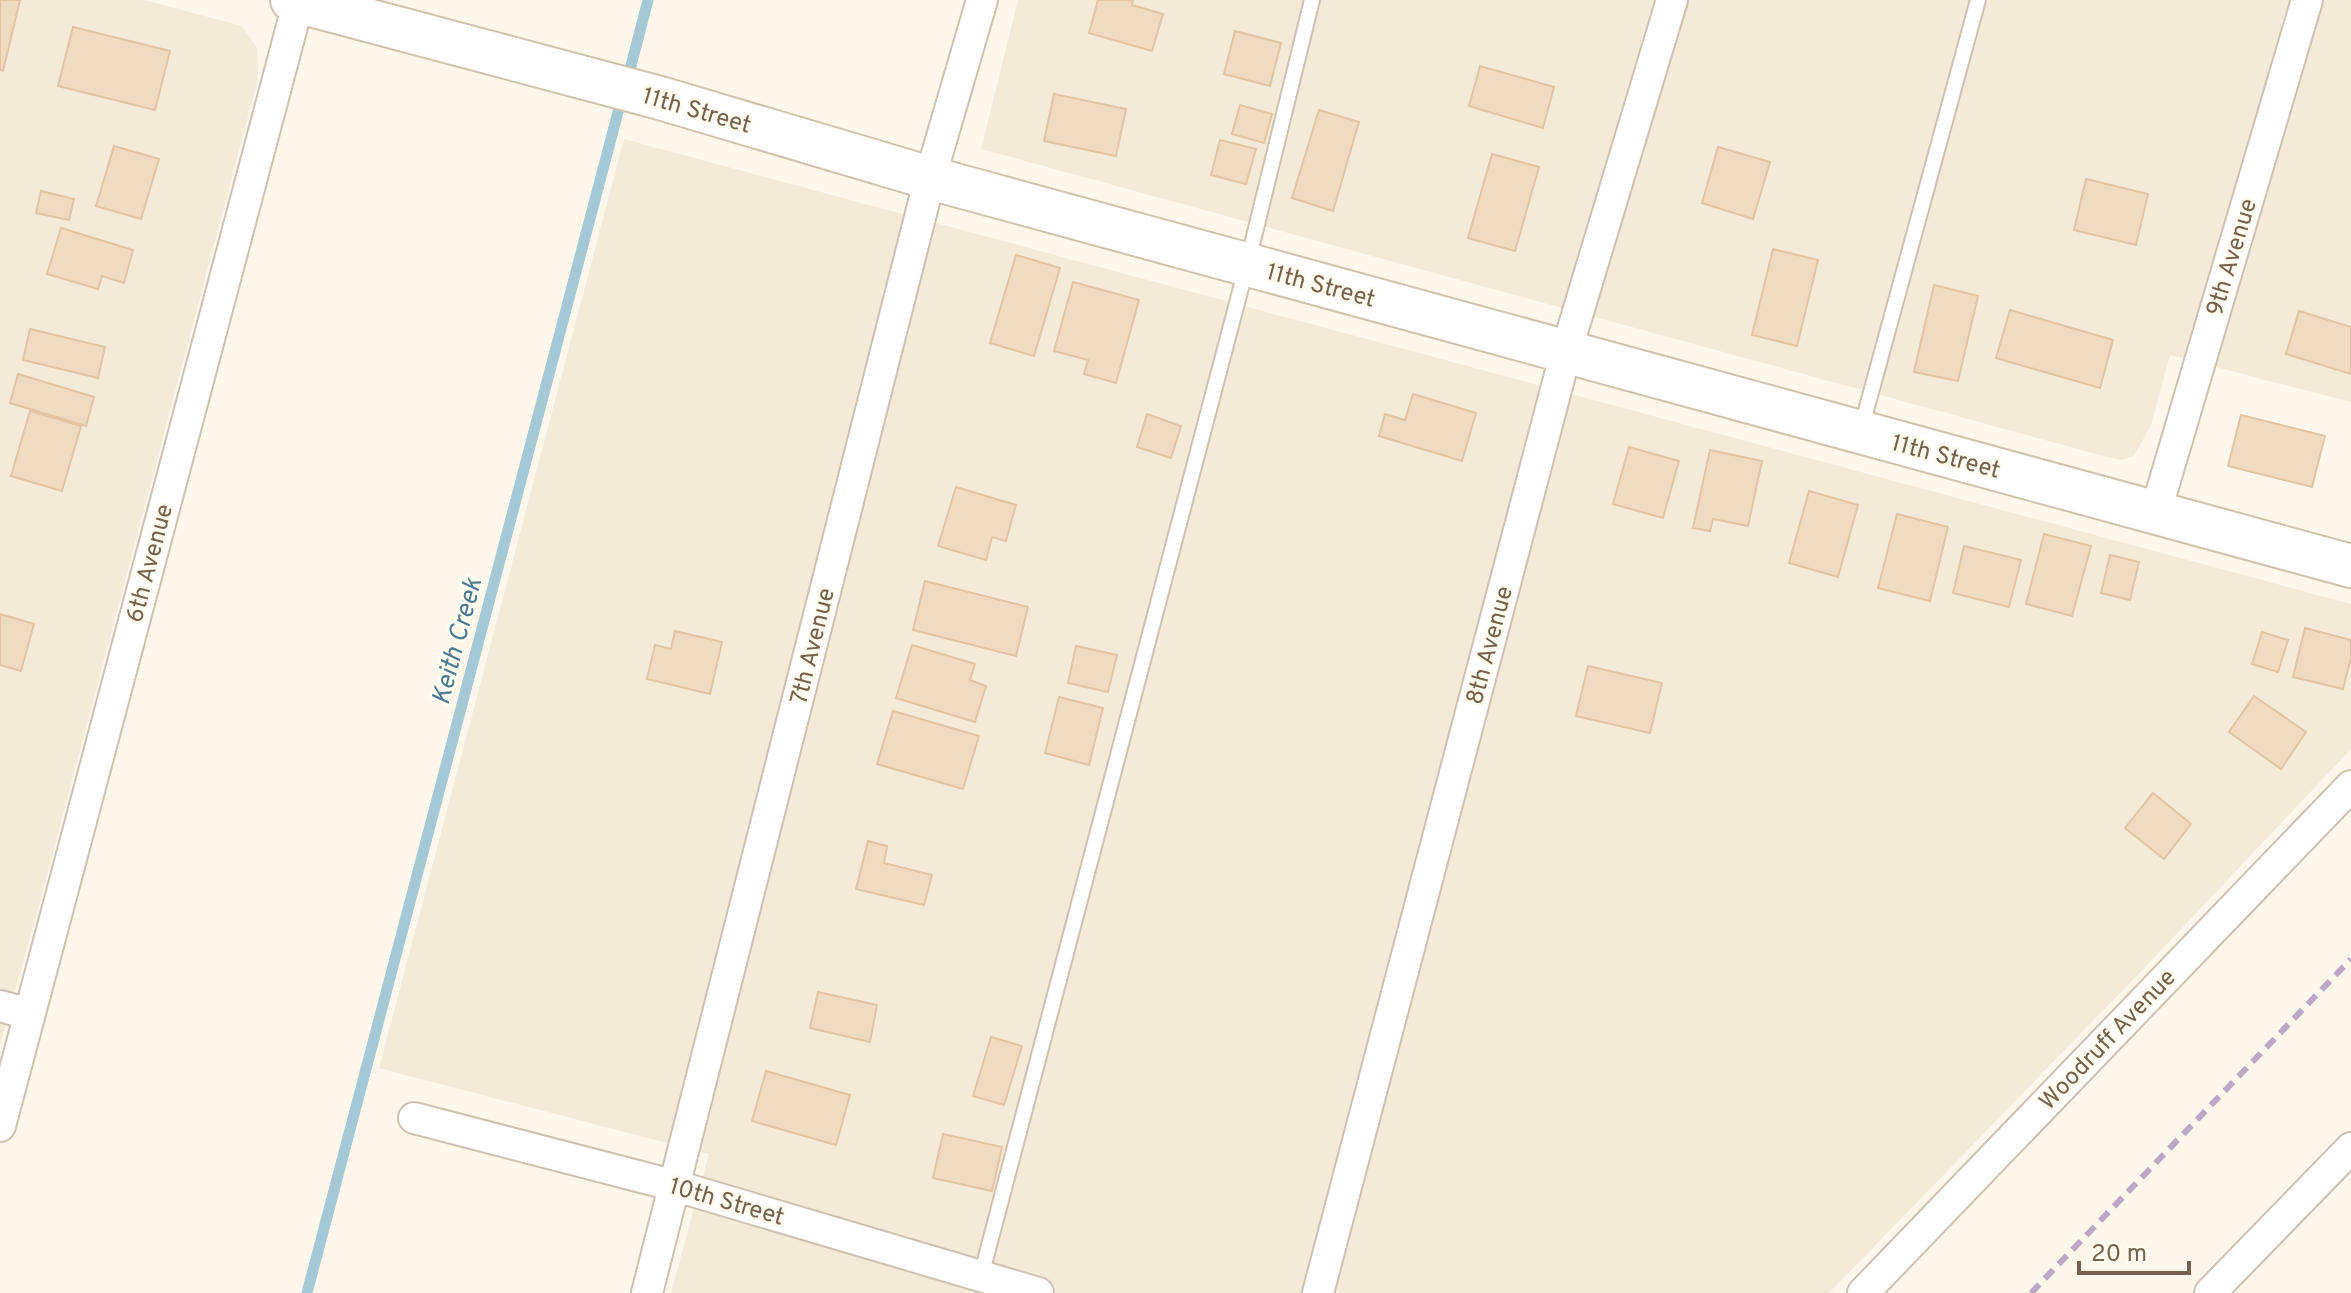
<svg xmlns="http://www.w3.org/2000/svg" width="2351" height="1293" font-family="Overpass,sans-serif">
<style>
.residential{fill:#f3ead8}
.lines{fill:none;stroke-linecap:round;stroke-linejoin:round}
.stream{stroke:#a5c8d7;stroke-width:11}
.building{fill:#f0dbc2;stroke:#e2c4a3;stroke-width:2}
.lane-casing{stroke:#cec1b0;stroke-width:18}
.street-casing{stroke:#cec1b0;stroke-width:34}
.secondary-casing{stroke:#d0c2ad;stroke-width:46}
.lane{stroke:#fff;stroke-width:14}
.street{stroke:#fff;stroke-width:30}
.secondary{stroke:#fff;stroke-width:42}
.rail{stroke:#bca7c6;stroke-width:6;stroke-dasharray:12 8;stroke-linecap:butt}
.labels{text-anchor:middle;stroke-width:6;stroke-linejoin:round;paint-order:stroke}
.street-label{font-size:24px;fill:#76614e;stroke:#fefbf0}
.water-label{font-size:26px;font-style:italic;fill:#4c7a8f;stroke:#fefbf0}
</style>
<rect width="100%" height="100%" fill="#fcf7ea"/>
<!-- residential -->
<g class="residential">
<path d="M0 0H144L242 26 257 48 258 79 34 924 0 1044Z"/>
<path d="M1018 0H2351V402L2170 355 2151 425 2134 456 2122 460 2107 457 981 149Z"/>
<path d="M624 139 2351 604V749L2151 961 1829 1293H671L709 1154 379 1068Z"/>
</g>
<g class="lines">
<!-- stream -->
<g class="stream">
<path d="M627 81 648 0"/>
<path d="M307 1293 622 97"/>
</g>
</g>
<!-- building -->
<g class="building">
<path d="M0 0H20L3 71 0 70Z"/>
<path d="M1098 0H1133L1132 5 1163 14 1152 51 1089 33Z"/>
<path d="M73 27 170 51 155 110 58 86Z"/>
<path d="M1235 31 1281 43 1270 86 1224 74Z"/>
<path d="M1480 66 1554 87 1543 128 1469 106Z"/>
<path d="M1054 94 1126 109 1116 156 1044 141Z"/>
<path d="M1240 105 1272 114 1264 143 1232 134Z"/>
<path d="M1319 110 1359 122 1333 211 1292 198Z"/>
<path d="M1220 140 1256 149 1246 184 1211 175Z"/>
<path d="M114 146 159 159 141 219 96 206Z"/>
<path d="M1718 147 1770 162 1753 219 1702 203Z"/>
<path d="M1492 154 1539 167 1515 251 1468 238Z"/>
<path d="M2086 179 2148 194 2136 245 2074 230Z"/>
<path d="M41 191 74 199 69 220 36 213Z"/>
<path d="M61 228 133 250 124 283 102 276 98 289 47 274Z"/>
<path d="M1773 249 1818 260 1797 346 1752 335Z"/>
<path d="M1016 255 1060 268 1034 356 990 343Z"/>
<path d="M1073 282 1139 300 1116 383 1084 374 1088 360 1054 351Z"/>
<path d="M1934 285 1978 296 1958 381 1914 372Z"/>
<path d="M2010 310 2113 340 2100 388 1996 358Z"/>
<path d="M2299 311 2351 327V374L2286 354Z"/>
<path d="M30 329 105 347 98 378 23 360Z"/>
<path d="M18 374 94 397 86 426 10 403Z"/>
<path d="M1413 394 1476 413 1462 461 1379 436 1385 414 1405 420Z"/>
<path d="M30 411 81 426 62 491 11 476Z"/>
<path d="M1147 414 1181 426 1171 458 1137 447Z"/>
<path d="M2241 415 2325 436 2312 487 2228 466Z"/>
<path d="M1629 447 1679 461 1663 518 1613 504Z"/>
<path d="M1710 450 1762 461 1748 526 1713 519 1710 531 1693 528Z"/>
<path d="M956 487 1016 505 1006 541 992 537 986 560 938 546Z"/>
<path d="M1809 491 1858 505 1838 577 1789 563Z"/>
<path d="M1897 514 1948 527 1930 601 1878 588Z"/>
<path d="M2044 534 2091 546 2072 616 2026 604Z"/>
<path d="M1964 546 2021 560 2009 607 1953 593Z"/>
<path d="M2110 555 2139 562 2130 600 2101 593Z"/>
<path d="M925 581 1028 607 1016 656 913 630Z"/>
<path d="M0 614 34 624 21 671 0 665Z"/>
<path d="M2305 628 2351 640V657L2343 689 2293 677Z"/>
<path d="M675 631 722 642 710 694 647 679 655 645 671 649Z"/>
<path d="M2262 632 2288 640 2278 672 2252 664Z"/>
<path d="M912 645 975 664 970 680 986 686 975 722 896 698Z"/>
<path d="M1076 646 1117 655 1108 692 1068 683Z"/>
<path d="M1588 666 1662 683 1650 733 1576 716Z"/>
<path d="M2254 696 2306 732 2281 769 2229 732Z"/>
<path d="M1059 697 1103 708 1089 765 1045 753Z"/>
<path d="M893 711 979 736 963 789 877 764Z"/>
<path d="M2153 793 2191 824 2164 859 2125 828Z"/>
<path d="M868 841 887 846 884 863 932 875 924 905 856 889Z"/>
<path d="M818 992 877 1005 870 1042 810 1028Z"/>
<path d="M991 1037 1022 1046 1004 1105 973 1096Z"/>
<path d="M766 1071 850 1095 836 1145 752 1121Z"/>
<path d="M943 1134 1002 1147 992 1191 933 1178Z"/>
</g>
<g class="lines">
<!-- lane casing -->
<g class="lane-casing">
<g id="lane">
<path d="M1861 429 1978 0"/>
<path d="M981 1276 1247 265 1312 0"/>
</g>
</g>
<!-- street casing -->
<g class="street-casing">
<g id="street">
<path d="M2155 514 2307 0"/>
<path d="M0 1006 29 1014"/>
<path d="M414 1118 676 1186 1038 1293"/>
<path d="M0 1126 299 0"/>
<path d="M647 1293 930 178 982 0"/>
<path d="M1318 1293 1566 352 1672 0"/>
<path d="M1863 1293 2351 786"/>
<path d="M2210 1293 2351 1148"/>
</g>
</g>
<!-- secondary casing -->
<g class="secondary-casing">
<path id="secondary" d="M292 0 660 98 930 178 2351 566"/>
</g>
<!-- lane -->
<use href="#lane" class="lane"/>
<!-- street -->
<use href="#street" class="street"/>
<!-- secondary -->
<use href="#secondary" class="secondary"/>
<!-- rail -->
<path class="rail" d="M2031 1293 2351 959"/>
</g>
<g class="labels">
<!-- street labels -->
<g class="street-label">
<text transform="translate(697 110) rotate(16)" y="8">11th Street</text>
<text transform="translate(2231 257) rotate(-73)" y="8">9th Avenue</text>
<text transform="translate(1321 285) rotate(15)" y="8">11th Street</text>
<text transform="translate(1946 456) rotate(15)" y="8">11th Street</text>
<text transform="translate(149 563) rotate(-75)" y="8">6th Avenue</text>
<text transform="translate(1489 645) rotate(-75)" y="8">8th Avenue</text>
<text transform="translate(812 646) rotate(-76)" y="8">7th Avenue</text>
<text transform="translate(2107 1039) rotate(-46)" y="8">Woodruff Avenue</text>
<text transform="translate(727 1201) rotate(16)" y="8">10th Street</text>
</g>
<!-- water labels -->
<g class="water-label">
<text transform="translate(456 641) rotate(-75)" y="9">Keith Creek</text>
</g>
</g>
<!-- scale -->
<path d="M2079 1261v12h110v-12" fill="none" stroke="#76614e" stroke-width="4"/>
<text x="2091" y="1261" font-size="24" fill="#76614e" stroke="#fefbf0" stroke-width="6" paint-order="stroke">20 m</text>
</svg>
